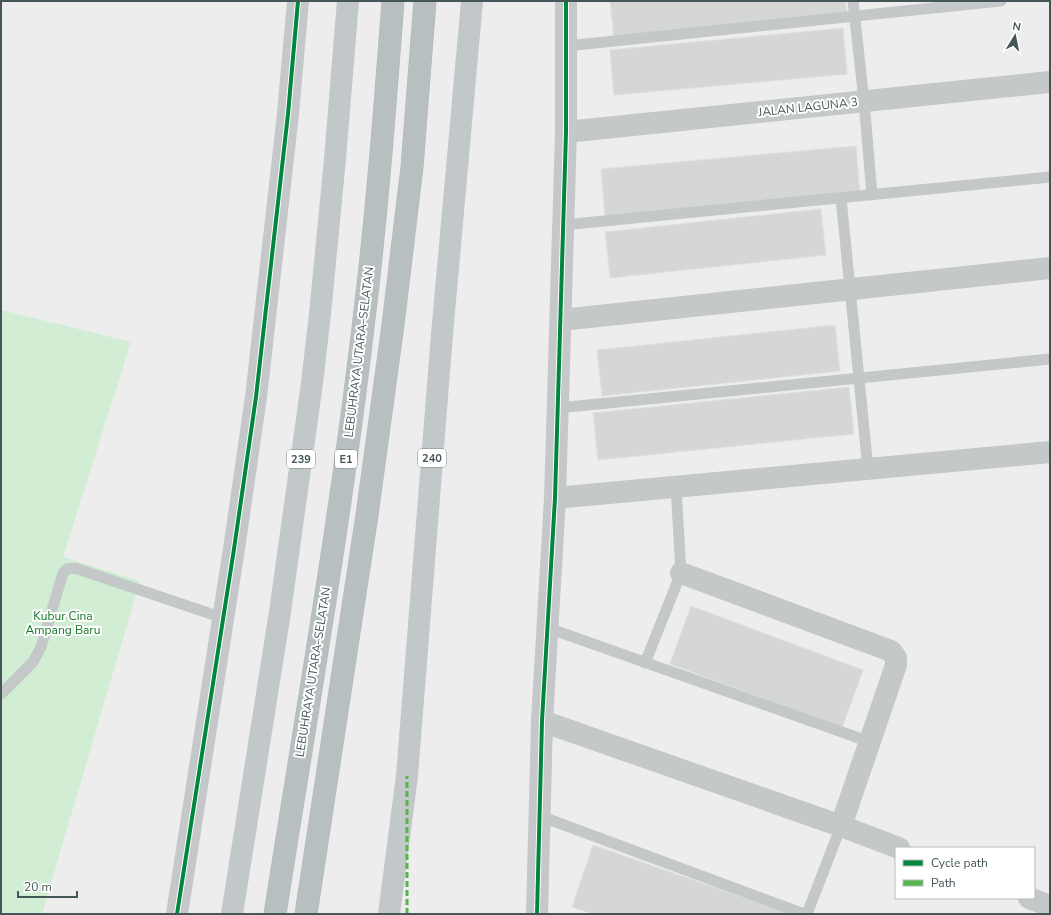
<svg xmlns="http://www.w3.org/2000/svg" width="1051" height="915" font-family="'Nunito Sans',sans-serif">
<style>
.green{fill:#d1edd3}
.building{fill:#d5d6d6;stroke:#dfdfe0}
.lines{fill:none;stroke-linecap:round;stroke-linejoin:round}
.highway-casing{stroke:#b2babd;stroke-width:23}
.lane{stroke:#c4c8c9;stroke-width:11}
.street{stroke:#c4c8c9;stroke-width:22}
.primary{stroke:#c2c8c9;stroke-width:22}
.highway{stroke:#b7bfc1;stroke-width:22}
.quiet{stroke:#57b448;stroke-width:3;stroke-dasharray:6 3;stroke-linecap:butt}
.cycleway-casing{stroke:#fff;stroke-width:6}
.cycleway{stroke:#00873e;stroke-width:4}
.labels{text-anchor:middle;stroke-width:4;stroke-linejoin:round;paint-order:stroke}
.shield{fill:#fff;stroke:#7d898b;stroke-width:1}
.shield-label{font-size:11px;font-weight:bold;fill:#455659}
.street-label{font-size:12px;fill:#455659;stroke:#fff}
.park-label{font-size:12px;fill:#177928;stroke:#fff}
</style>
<rect width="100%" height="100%" fill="#eeeded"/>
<!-- green -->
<path class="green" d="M1 310 131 342 63 557 140 581 42 914H1Z"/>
<!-- building -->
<g class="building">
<path d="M610 1H845L847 14 614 39Z"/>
<path d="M843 28 847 74 614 95 610 50Z"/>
<path d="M856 146 860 195 605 217 601 169Z"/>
<path d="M821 209 826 255 610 278 605 232Z"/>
<path d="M835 325 840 371 602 396 597 350Z"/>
<path d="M849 387 854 434 598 460 593 413Z"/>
<path d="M691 606 863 670 842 728 670 664Z"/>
<path d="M593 845 791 914H593L572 907Z"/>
</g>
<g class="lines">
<!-- highway casing -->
<g class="highway-casing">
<g id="highway">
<path d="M275 914C306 716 341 518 364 319 377 213 385 107 393 1"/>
<path d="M306 914 367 515 393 325 412 167 425 1"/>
</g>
</g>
<!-- lane -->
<g class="lane">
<path d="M853 1 864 101 872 195"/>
<path d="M566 46 1001 1"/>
<path d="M841 198 868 469"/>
<path d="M563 225 1050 177"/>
<path d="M558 408 1050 359"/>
<path d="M548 628 870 742"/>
<path d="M645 663 681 573 676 487"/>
<path d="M1 694 33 662 41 647 63 573 67 569 75 568 223 618"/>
<path d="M540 816 804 914"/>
<path d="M807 914 841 826"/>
</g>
<!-- street -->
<g class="street">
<path d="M566 132 1050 82"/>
<path d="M561 320 1050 268"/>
<path d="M555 498 1050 452"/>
<path d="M681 573 891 651 896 658V665L841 826"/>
<path d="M542 721 841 826 899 848"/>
<path d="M1029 898 1050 906"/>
<path d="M177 914 234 549 256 397 288 114 298 1"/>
<path d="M537 914 542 721 555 498 566 132V1"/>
</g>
<!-- primary -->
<g class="primary">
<path d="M232 914 280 612 312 383 320 314 335 159 348 1"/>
<path d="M389 914 407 776 442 334 472 1"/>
</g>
<!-- highway -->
<use href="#highway" class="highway"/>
<!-- quiet -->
<path class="quiet" d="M407 914V776"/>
<!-- cycleway casing -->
<g class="cycleway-casing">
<g id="cycleway">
<path d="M177 914 234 549 256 397 288 114 298 1"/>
<path d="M537 914 542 721 555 498 566 132V1"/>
</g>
</g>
<!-- cycleway -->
<use href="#cycleway" class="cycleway"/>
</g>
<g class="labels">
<!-- shield labels -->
<g class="shield">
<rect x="418" y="449" width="28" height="18" rx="3"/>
<rect x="287" y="450" width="28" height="18" rx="3"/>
<rect x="335" y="450" width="22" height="18" rx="3"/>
</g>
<g class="shield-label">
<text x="432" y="462">240</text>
<text x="301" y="463">239</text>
<text x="346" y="463">E1</text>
</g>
<!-- street labels -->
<g class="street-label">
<text transform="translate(808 107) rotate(-6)" y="4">JALAN LAGUNA 3</text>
<text transform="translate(359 352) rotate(-83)" y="4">LEBUHRAYA UTARA–SELATAN</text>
<text transform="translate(313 672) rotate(-81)" y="4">LEBUHRAYA UTARA–SELATAN</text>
</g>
<!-- park labels -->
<g class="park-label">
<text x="63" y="620">Kubur Cina<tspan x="63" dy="14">Ampang Baru</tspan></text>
</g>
</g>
<!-- border -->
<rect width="1051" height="915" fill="none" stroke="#455659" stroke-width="4"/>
<!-- legend -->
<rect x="895" y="847" width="140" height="52" fill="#ffffff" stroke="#b5bbbd"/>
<rect x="903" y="860" width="20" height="6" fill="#00873e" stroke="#b5bbbd"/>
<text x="931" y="867" font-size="12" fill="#455659">Cycle path</text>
<rect x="903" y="880" width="20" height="6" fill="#57b448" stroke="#b5bbbd"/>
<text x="931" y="887" font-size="12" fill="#455659">Path</text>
<!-- north arrow -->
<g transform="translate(1015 36) rotate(10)" stroke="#ffffff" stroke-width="3" paint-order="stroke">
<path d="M0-3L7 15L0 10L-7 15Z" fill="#455659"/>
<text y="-6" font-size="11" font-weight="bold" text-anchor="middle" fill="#455659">N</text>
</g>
<!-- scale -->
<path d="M18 891v6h59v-6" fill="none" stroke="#455659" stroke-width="2"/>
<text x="24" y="891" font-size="12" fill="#455659" stroke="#ffffff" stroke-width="3" paint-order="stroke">20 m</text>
</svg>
